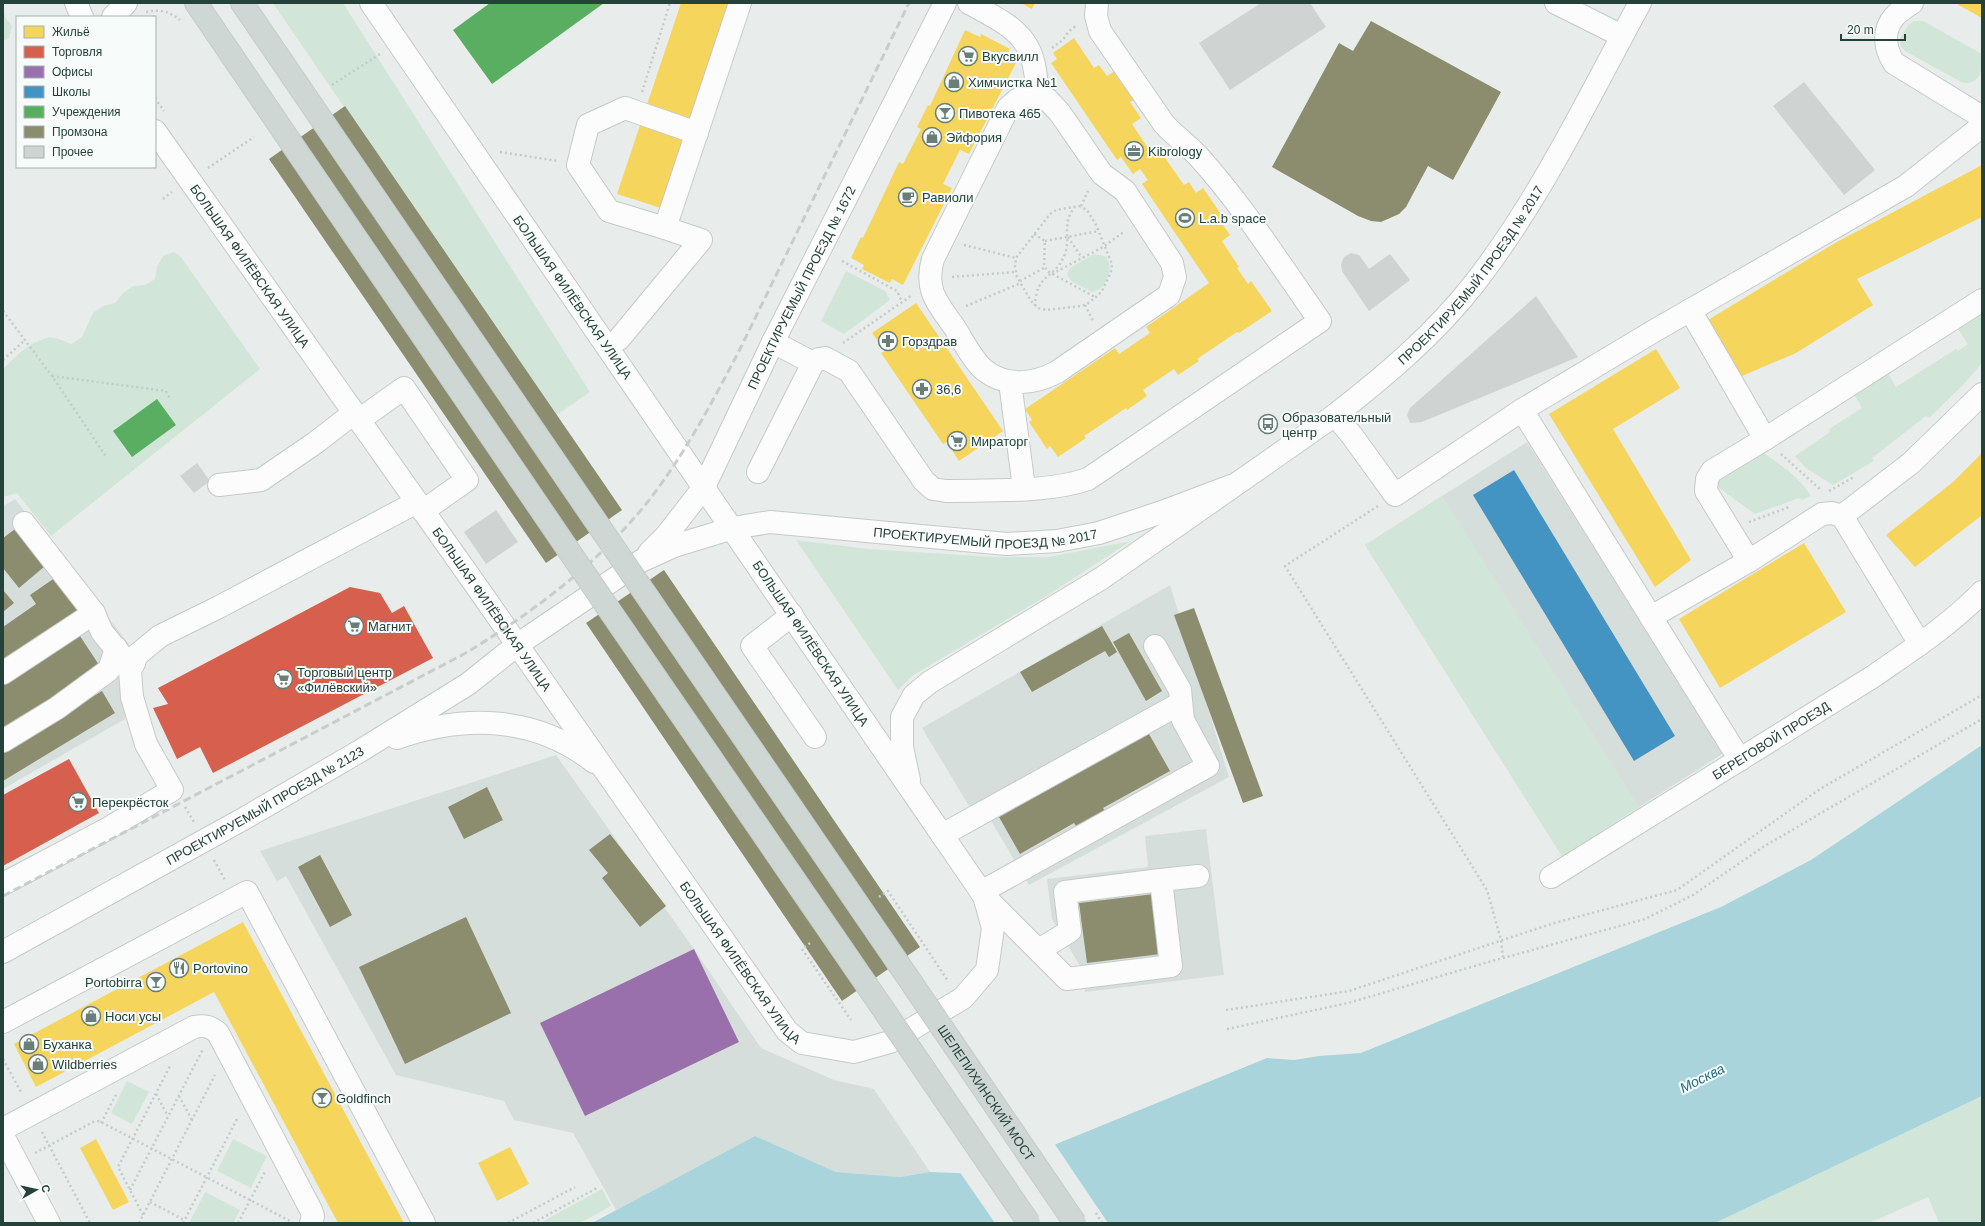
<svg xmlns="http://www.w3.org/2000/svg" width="1985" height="1226" font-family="Helvetica,sans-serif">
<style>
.built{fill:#d6dedb}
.green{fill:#d1e6d8}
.water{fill:#a9d4db}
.pier{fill:#e8edeb}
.homes{fill:#f6d55c}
.shops{fill:#d6604d}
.offices{fill:#9970ab}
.schools{fill:#4393c3}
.public{fill:#5aae61}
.industry{fill:#8c8c6e}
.building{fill:#cfd4d2}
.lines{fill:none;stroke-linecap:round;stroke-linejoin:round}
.minor-casing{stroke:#c5cac8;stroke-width:24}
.major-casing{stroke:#c3ccc9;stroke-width:24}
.path{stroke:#c3ccca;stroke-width:2.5;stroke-dasharray:2 3;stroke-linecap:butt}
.minor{stroke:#fcfcfc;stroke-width:22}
.major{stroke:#cfd7d5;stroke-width:22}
.rail{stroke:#c9cdcc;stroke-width:3;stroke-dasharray:8 4;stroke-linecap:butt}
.major-bridge-casing{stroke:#c3ccc9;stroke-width:24;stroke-linecap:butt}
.path-bridge{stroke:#c3ccca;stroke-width:2.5;stroke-dasharray:2 3;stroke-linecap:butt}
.major-bridge{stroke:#cfd7d5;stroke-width:22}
.labels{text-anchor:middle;stroke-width:4;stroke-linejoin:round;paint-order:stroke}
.poi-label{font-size:13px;fill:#24423a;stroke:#f7fbf9;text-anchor:start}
.street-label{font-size:13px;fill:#24423a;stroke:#f7fbf9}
.water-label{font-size:14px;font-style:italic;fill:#1c6f80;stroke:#f7fbf9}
</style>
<rect width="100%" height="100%" fill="#e8edeb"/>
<!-- built -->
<g class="built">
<path d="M1527 442 1724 753 1562 856 1365 545Z"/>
<path d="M15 499 129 644 121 675 125 719 3 789V506Z"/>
<path d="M1170 585 1229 777 1029 885 990 819 981 826 922 728Z"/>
<path d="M556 755 694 949 761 1048 834 1080 874 1089 930 1172 900 1177 836 1172 755 1136 616 1210 573 1133 514 1120 504 1101 396 1075 286 876 277 881 260 851Z"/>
<path d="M1206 829 1224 975 1085 992 1082 969 1052 919 1047 879 1148 867 1145 836Z"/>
</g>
<!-- green -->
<g class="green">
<path d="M273 3H343L590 392 555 416Z"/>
<path d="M3 7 5 17 12 26 9 39 3 40Z"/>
<path d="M1915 21H1923L1982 54C1983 69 1981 84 1963 83L1905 51 1901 46 1900 39 1908 25Z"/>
<path d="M174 252 181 257 260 369 51 536 17 493 3 497V369C15 357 29 342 47 338 54 336 64 341 71 344L82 337 93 313 103 306 115 303 123 293 133 286 145 285 155 279 157 267 163 256Z"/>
<path d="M1094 254 1105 256C1116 266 1106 290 1092 292L1071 281 1067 274 1070 268Z"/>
<path d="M846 271 885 291 890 300 844 334 821 321Z"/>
<path d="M1982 314V363L1964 384 1929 418 1926 416 1872 458 1874 461 1833 485 1806 468 1795 456 1830 432 1829 429 1862 408 1854 394 1888 373 1896 387 1956 349 1958 351 1968 344 1958 329Z"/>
<path d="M1762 452C1781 465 1798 476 1811 496L1802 500 1799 498 1755 514 1719 488 1717 482 1719 479Z"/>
<path d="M1442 496 1639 807 1562 856 1365 545Z"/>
<path d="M796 540 868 549 994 557H1049L1131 541 1048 595 912 676 898 690Z"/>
<path d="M127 1081 149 1092 132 1124 111 1113Z"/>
<path d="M1982 1096V1223H1939L1928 1197 1869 1223H1715Z"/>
<path d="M233 1139 267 1156 251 1188 217 1171Z"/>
<path d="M602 1189 611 1206 580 1223H540Z"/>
<path d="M205 1192 240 1210 233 1223H189Z"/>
</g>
<!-- water -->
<path class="water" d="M1982 745V1096L1715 1223H592L755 1136 836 1172 900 1177 930 1172 983 1174 1267 1058 1294 1060 1319 1056 1361 1053 1721 907 1811 860Z"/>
<!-- pier -->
<path class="pier" d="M1054 1143 1108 1223H995L959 1171 982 1172Z"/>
<!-- homes -->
<g class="homes">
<path d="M681 3H731L661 208 617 194Z"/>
<path d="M1021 3H1035L1032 9Z"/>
<path d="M1955 3H1982V18Z"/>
<path d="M965 30 980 37 981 34 1010 49 1008 51 1019 57 969 154 960 150 943 184 952 188 903 285 892 279 890 283 862 269 864 265 851 258 861 237 863 238 899 162 903 164 921 129 917 127 928 105 930 106Z"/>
<path d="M1074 38 1094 68 1099 65 1107 76 1115 71 1134 100 1130 102 1141 118 1132 124 1154 157 1161 152 1184 185 1189 182 1196 193 1203 188 1223 217 1219 219 1230 235 1222 241 1239 267 1237 268 1248 284 1251 281 1272 311 1239 333 1237 332 1197 359 1199 361 1178 375 1174 369 1143 390 1147 396 1127 410 1126 408 1084 436 1086 438 1058 457 1050 446 1047 449 1029 422 1032 420 1025 409 1115 348 1119 354 1150 333 1146 327 1209 283 1142 184 1148 180 1140 169 1133 174 1121 157 1117 160 1051 63 1057 59 1053 53Z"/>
<path d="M1982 165V217L1857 279 1873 305 1796 353 1742 376 1708 320 1835 243Z"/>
<path d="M916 303 1003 431 959 461 947 442 943 444 881 353 885 351 872 333Z"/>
<path d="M1656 349 1680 388 1613 429 1691 560 1655 587 1549 414Z"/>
<path d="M1982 453V515L1915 567 1886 535 1953 482Z"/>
<path d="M1804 543 1846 612 1720 688 1679 619Z"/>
<path d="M243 922 299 1027 404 1223H338L214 992 36 1087 14 1044Z"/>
<path d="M96 1139 129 1202 113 1210 80 1148Z"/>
<path d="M510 1147 529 1184 497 1201 478 1163Z"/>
</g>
<!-- shops -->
<g class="shops">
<path d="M350 587 380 593 392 613 404 606 433 658 213 773 200 747 177 759 153 708 168 704 158 688Z"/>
<path d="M69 759 99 813 3 866V795Z"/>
</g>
<!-- offices -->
<path class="offices" d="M694 949 739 1042 585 1116 540 1023Z"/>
<!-- schools -->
<path class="schools" d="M1514 470 1675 736 1634 761 1473 495Z"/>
<!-- public -->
<g class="public">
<path d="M490 3H604L492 84 453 30Z"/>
<path d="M157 399 176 425 132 457 113 431Z"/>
</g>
<!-- industry -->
<g class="industry">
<path d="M1371 21 1501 92 1453 180 1428 166 1406 207 1399 214 1381 222 1371 221 1358 216 1272 167 1339 43 1353 51Z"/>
<path d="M345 106 622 510 546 563 269 159Z"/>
<path d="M15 529 45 566 19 588 3 568V538Z"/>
<path d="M664 570 920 947 842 1001 586 623Z"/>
<path d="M59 575 82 608 3 663V627L36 604 30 595Z"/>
<path d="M3 590 14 603 3 612Z"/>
<path d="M1194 608 1263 796 1243 803 1174 615Z"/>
<path d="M1102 626 1117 652 1109 657 1105 651 1032 692 1020 672Z"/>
<path d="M78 633 101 668 3 731V682Z"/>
<path d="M1129 633 1162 691 1146 701 1113 642Z"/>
<path d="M102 691 115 713 3 781V751Z"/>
<path d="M1149 734 1170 771 1103 808 1106 813 1078 829 1074 823 1020 854 999 817Z"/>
<path d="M487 787 503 820 464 839 448 807Z"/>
<path d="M610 834 666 906 640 927 602 878 608 873 589 850Z"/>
<path d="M320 855 352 915 330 927 298 867Z"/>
<path d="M1154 894 1161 954 1087 963 1079 903Z"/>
<path d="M466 917 511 1013 405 1064 359 967Z"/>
</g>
<!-- building -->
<g class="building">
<path d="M1261 3H1310L1326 27 1230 90 1199 43Z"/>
<path d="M1804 82 1875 170 1844 195 1773 106Z"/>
<path d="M1351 253 1359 255 1369 269 1390 254 1410 280 1369 311 1342 271 1341 264 1344 257Z"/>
<path d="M1536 296 1578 357 1422 422 1410 423 1407 415 1410 408Z"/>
<path d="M197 463 210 481 194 493 180 476Z"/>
<path d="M496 510 518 542 486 564 464 532Z"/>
</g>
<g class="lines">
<!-- minor casing -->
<g class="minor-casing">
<g id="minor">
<path d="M76 3 82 17"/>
<path d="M969 3C990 15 1019 27 1029 50 1036 64 1036 81 1038 96"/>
<path d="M1556 3 1622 36"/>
<path d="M1912 3C1906 7 1899 11 1894 17 1882 31 1885 49 1894 63L1982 117"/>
<path d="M113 17 126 3"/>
<path d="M1026 96H1038L1047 99 1060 113 1102 174 1125 191 1172 263 1175 277 1169 295 1057 372C1033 385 1004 387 983 369 973 360 962 340 955 328 938 304 924 291 933 259L1008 108 1017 100Z"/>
<path id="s1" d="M155 131 477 587 787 1031 802 1043 854 1052 890 1042 963 998 987 970 993 928 984 896 371 3"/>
<path d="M665 228 609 211 578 165 588 125 625 108 697 133"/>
<path d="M1690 310 1765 439 1982 300"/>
<path d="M619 339 701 240 665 228 740 3"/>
<path d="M813 363 819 359 825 358 849 371 924 481 933 489 946 491C989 490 1048 493 1088 479L1320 321C1281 266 1244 207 1199 157 1188 145 1175 136 1164 124L1100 31 1096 16 1097 3"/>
<path d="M1010 382 1024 488"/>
<path d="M1522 410 1654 331 1906 186 1982 126"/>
<path d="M1335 415 1353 437 1395 495 1522 410 1740 760"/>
<path d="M359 420 404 388 467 480 423 511"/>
<path d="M758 472 813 363 773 342"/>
<path d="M219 485 261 480 315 443 354 413"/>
<path d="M1842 516 1911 463 1982 394"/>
<path d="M24 523 94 613 102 632 125 660 134 663"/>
<path id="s2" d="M649 553 666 536 704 487 773 342 945 3"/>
<path d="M1749 561 1706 491 1707 479 1712 471 1765 439"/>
<path d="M792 615 752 646 815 737"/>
<path d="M1651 617 1749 561 1822 514 1832 513 1842 516 1920 644"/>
<path d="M3 673 94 613"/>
<path d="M397 738C465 714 536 716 594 762"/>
<path d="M3 741 57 708 109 670 116 648"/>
<path id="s3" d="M909 780 902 747V717L914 695 930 682 1102 578 1335 415C1385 376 1435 334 1474 284 1541 198 1588 98 1640 3"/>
<path d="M942 835 1181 703"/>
<path id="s4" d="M1551 877 1874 676C1911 650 1950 625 1982 592"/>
<path d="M3 884 109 828 172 790 146 744 132 697 130 671 137 655 160 636 219 607 417 502"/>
<path d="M981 892 1208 766 1183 720 1180 690 1155 646"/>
<path d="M985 897 1067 979 1171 966 1161 880 1198 876"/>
<path d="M1039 950 1070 931 1065 892 1161 880"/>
<path id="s5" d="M3 952 245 818 360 751 468 684 517 645 641 561 674 546 733 528 770 522 1007 544 1057 541 1099 533 1162 512 1231 486"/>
<path d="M3 1022 247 892 424 1223"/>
<path d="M3 1129 194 1027C204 1025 210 1026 218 1033L311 1210 313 1216 311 1223"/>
<path d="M3 1136 49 1223"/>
</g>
</g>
<!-- major casing -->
<g class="major-casing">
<g id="major">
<path d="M196 3 567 548"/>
<path d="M242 3 599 526"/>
<path d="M640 586 898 963"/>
<path d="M608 608 866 984"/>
</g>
</g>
<!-- path -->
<g class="path">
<path d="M146 12C159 9 169 11 180 20"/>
<path d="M1052 48 1063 40 1068 32 1077 25"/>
<path d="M332 85 380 54"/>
<path d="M642 92 670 3"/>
<path d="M155 98 164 111"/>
<path d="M500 152 558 161"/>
<path d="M208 168 254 137"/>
<path d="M163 199 172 192"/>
<path d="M1079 206 1087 210 1096 225 1112 264 1111 272 1102 291 1096 297 1087 304 1081 306 1046 310 1038 308 1031 301 1017 277 1015 267 1016 258 1050 214 1056 210Z"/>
<path d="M1081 206 1088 191"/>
<path d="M1034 234 1045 241 1044 265 1047 271 1095 297"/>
<path d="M1068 237 1082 258"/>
<path d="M1045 241 1099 231"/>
<path d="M964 245 1016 258"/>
<path d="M842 261 897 291 902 302"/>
<path d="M1052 274 1103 247 1125 231"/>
<path d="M952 277 1015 272"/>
<path d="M1020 281 1044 268"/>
<path d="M1085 305 1093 321"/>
<path d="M966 306 1021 283"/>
<path d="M1035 306C1036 272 1056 279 1065 254 1071 236 1061 224 1075 207"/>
<path d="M3 311 52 376 107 458"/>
<path d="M843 343 911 296"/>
<path d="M3 360 25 340"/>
<path d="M52 376 166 391 171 400"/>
<path d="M1781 454 1822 491"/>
<path d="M1829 491 1854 477"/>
<path d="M1378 506 1285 566 1487 890 1501 940 1503 958"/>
<path d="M1749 522 1789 507"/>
<path d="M185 807 194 822"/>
<path d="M214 860 225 880"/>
<path d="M879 897 888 891 948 981"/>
<path d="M810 943 802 949 851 1020"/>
<path d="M1226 1010 1349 991 1551 924 1677 890 1820 789 1982 695"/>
<path d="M1227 1029 1348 1003 1485 963 1645 919 1693 895 1763 847 1982 719"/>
<path d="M3 1059 22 1094"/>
<path d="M156 1094 168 1116"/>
<path d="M179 1096 192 1120"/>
<path d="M101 1123 117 1093"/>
<path d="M42 1132 90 1223"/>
<path d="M35 1153 93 1122 99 1121 290 1221"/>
<path d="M130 1190 203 1049"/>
<path d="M150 1202 184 1220"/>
<path d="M143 1215 118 1167 171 1064"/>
<path d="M139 1223 215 1075"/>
<path d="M183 1223 238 1117"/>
<path d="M238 1223 266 1170"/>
<path d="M508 1223 575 1187"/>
<path d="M533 1223 597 1188"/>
</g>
<!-- minor -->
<use href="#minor" class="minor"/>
<!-- major -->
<use href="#major" class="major"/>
<!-- rail -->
<path class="rail" d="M3 896 464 654C524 618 580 577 628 525 674 475 710 407 741 347L909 3"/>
<!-- major-bridge casing -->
<g class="major-bridge-casing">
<g id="major-bridge">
<path d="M599 526 640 586"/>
<path d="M567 548 608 608"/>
<path id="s6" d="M898 963 1075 1223"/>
<path d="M866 984 1029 1223"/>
</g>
</g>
<!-- path-bridge -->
<path class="path-bridge" d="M1096 1213 1102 1223"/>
<!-- major-bridge -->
<use href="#major-bridge" class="major-bridge"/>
</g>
<!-- icons -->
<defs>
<g id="supermarket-ring" transform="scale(1)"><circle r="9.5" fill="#f7fbf9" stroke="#697e78" stroke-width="1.5"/><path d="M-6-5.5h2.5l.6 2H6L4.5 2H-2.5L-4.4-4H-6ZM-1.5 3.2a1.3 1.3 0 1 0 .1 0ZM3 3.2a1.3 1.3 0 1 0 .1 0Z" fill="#697e78"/></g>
<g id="shop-ring" transform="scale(1)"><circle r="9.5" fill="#f7fbf9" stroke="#697e78" stroke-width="1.5"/><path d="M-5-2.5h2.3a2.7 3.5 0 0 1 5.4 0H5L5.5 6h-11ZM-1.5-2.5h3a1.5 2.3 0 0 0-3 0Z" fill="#697e78"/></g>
<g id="bar-ring" transform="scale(1)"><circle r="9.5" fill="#f7fbf9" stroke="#697e78" stroke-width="1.5"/><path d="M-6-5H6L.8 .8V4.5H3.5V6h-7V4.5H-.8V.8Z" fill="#697e78"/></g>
<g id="office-ring" transform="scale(1)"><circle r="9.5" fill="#f7fbf9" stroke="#697e78" stroke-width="1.5"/><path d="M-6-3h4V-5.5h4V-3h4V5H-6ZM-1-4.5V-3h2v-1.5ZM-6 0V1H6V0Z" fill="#697e78"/></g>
<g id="cafe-ring" transform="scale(1)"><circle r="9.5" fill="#f7fbf9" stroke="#697e78" stroke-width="1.5"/><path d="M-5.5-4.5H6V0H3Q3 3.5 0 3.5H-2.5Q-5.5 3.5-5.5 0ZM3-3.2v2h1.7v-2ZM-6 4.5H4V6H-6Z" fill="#697e78"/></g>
<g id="stadium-ring" transform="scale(1)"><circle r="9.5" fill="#f7fbf9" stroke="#697e78" stroke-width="1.5"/><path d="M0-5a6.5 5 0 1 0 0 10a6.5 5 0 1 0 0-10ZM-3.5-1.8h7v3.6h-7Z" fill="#697e78"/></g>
<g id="pharmacy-ring" transform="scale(1)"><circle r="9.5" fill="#f7fbf9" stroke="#697e78" stroke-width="1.5"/><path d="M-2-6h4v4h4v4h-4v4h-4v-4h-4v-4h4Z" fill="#697e78"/></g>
<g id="bus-ring" transform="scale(1)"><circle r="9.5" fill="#f7fbf9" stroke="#697e78" stroke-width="1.5"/><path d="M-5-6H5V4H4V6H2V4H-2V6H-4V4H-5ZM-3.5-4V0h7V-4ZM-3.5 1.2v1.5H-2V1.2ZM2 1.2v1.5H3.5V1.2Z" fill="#697e78"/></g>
<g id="restaurant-ring" transform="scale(1)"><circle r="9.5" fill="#f7fbf9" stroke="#697e78" stroke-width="1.5"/><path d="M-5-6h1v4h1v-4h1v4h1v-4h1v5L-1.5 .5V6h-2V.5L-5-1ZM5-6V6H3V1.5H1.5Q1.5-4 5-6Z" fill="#697e78"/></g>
</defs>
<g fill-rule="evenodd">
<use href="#supermarket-ring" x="968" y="56"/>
<use href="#shop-ring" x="954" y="82"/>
<use href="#bar-ring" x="945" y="113"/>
<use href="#shop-ring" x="932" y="137"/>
<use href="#office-ring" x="1134" y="151"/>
<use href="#cafe-ring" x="908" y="197"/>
<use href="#stadium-ring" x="1185" y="218"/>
<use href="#pharmacy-ring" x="888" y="341"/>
<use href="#pharmacy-ring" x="922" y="389"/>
<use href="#bus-ring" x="1268" y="424"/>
<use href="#supermarket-ring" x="957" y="441"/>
<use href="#supermarket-ring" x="354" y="626"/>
<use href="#supermarket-ring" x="283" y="679"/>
<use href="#supermarket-ring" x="78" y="802"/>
<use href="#restaurant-ring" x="179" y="968"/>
<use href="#bar-ring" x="156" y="982"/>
<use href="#shop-ring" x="91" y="1016"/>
<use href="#shop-ring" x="29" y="1044"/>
<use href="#shop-ring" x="38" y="1064"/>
<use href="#bar-ring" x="322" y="1098"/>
</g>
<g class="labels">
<!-- poi labels -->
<g class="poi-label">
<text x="982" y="61">Вкусвилл</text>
<text x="968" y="87">Химчистка №1</text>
<text x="959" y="118">Пивотека 465</text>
<text x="946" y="142">Эйфория</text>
<text x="1148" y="156">Kibrology</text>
<text x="922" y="202">Равиоли</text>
<text x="1199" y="223">L.a.b space</text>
<text x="902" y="346">Горздрав</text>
<text x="936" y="394">36,6</text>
<text x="1282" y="422">Образовательный<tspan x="1282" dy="15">центр</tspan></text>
<text x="971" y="446">Мираторг</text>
<text x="368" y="631">Магнит</text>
<text x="297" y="677">Торговый центр<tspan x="297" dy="15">«Филёвский»</tspan></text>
<text x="92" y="807">Перекрёсток</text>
<text x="193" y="973">Portovino</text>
<text x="142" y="987" text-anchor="end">Portobirra</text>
<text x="105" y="1021">Носи усы</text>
<text x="43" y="1049">Буханка</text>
<text x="52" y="1069">Wildberries</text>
<text x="336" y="1103">Goldfinch</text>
</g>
<!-- street labels -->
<g class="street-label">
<text dy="5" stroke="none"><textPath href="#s1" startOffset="165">БОЛЬШАЯ ФИЛЁВСКАЯ УЛИЦА</textPath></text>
<text dy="5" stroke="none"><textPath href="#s3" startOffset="791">ПРОЕКТИРУЕМЫЙ ПРОЕЗД № 2017</textPath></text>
<text dy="5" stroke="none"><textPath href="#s2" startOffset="308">ПРОЕКТИРУЕМЫЙ ПРОЕЗД № 1672</textPath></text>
<text transform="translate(573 297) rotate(55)" y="5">БОЛЬШАЯ ФИЛЁВСКАЯ УЛИЦА</text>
<text dy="5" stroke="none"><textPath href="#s5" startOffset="1101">ПРОЕКТИРУЕМЫЙ ПРОЕЗД № 2017</textPath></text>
<text dy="5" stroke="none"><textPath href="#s1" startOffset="585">БОЛЬШАЯ ФИЛЁВСКАЯ УЛИЦА</textPath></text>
<text transform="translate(811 643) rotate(56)" y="5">БОЛЬШАЯ ФИЛЁВСКАЯ УЛИЦА</text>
<text dy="5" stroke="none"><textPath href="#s4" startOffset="259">БЕРЕГОВОЙ ПРОЕЗД</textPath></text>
<text dy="5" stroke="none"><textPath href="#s5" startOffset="300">ПРОЕКТИРУЕМЫЙ ПРОЕЗД № 2123</textPath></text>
<text dy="5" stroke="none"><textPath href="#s1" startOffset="1017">БОЛЬШАЯ ФИЛЁВСКАЯ УЛИЦА</textPath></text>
<text dy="5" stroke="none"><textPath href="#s6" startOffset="157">ШЕЛЕПИХИНСКИЙ МОСТ</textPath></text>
</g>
<!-- water labels -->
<g class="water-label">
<text transform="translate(1702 1078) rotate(-27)" y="5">Москва</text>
</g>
</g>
<!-- border -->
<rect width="1985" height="1226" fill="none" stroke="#24423a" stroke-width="8"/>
<!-- legend -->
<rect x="16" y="16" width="140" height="152" fill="#f7fbf9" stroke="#a3b1ad"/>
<rect x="24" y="26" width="20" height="12" fill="#f6d55c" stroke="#a3b1ad"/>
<text x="52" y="36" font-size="12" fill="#24423a">Жильё</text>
<rect x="24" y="46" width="20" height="12" fill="#d6604d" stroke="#a3b1ad"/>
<text x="52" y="56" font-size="12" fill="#24423a">Торговля</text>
<rect x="24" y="66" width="20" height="12" fill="#9970ab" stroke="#a3b1ad"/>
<text x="52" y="76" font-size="12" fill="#24423a">Офисы</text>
<rect x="24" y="86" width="20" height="12" fill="#4393c3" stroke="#a3b1ad"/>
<text x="52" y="96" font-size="12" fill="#24423a">Школы</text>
<rect x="24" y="106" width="20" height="12" fill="#5aae61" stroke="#a3b1ad"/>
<text x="52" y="116" font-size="12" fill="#24423a">Учреждения</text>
<rect x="24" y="126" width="20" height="12" fill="#8c8c6e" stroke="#a3b1ad"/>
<text x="52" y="136" font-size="12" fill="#24423a">Промзона</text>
<rect x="24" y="146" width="20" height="12" fill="#cfd4d2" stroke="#a3b1ad"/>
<text x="52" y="156" font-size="12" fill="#24423a">Прочее</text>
<!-- north arrow -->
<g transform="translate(36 1190) rotate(82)" stroke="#f7fbf9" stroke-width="3" paint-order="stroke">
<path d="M0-3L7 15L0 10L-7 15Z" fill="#24423a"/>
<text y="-6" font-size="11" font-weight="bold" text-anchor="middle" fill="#24423a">С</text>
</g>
<!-- scale -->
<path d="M1841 34v6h64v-6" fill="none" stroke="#24423a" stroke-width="2"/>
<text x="1847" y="34" font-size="12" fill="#24423a" stroke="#f7fbf9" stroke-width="3" paint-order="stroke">20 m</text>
</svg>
